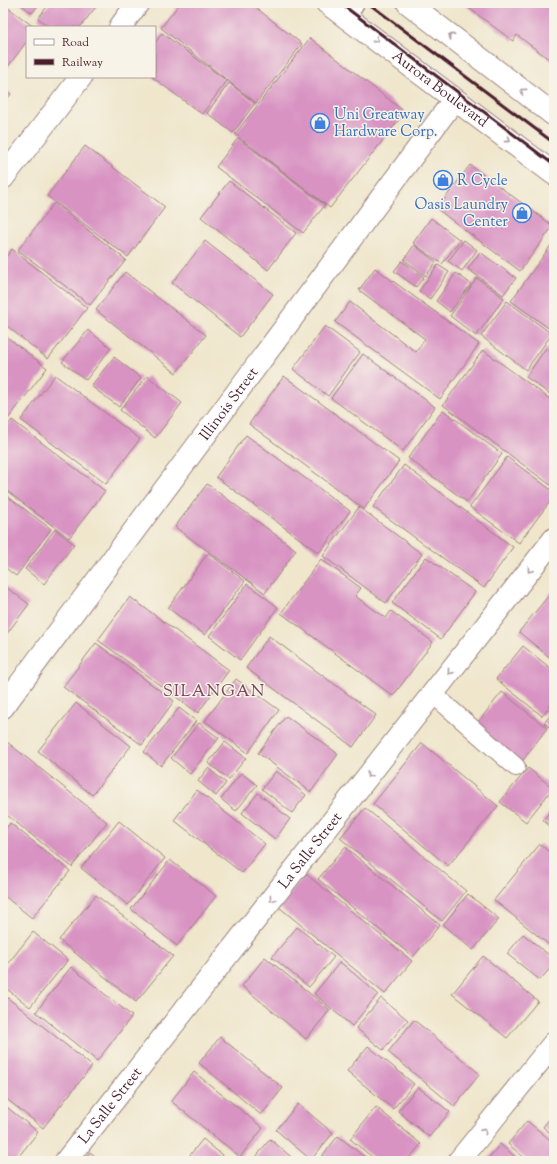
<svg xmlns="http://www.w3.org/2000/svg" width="557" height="1164" font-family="'Sorts Mill Goudy',serif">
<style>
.building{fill:#d893c3}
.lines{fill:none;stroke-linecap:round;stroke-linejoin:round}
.lane-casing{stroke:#9c827c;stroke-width:20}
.street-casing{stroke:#9c827c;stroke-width:24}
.secondary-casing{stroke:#9c827c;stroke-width:24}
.primary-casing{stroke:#9c827c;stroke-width:24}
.lane{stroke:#fff;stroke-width:18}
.street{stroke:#fff;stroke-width:22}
.secondary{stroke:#fff;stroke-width:22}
.primary{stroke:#fff;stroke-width:22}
.rail{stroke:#4a1f2b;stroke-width:3}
.oneway{stroke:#ae9aa0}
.labels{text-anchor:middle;stroke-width:3;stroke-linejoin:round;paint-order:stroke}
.street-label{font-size:15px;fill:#4a1f2b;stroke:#f7f3e8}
.shop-label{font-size:15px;fill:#366cbe;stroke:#f7f3e8;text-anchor:start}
.quarter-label{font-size:17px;letter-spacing:1px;fill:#7c4860;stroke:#f7f3e8}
</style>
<rect width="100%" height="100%" fill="#f7f3e8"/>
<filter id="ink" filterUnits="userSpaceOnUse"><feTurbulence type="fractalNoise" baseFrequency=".025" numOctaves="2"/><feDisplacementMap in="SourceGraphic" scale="8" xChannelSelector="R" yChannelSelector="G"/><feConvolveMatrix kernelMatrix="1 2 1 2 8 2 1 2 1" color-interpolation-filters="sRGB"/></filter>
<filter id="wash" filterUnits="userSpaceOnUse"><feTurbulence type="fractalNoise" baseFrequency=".012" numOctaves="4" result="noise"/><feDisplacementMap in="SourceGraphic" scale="16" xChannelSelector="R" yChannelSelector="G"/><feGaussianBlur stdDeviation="0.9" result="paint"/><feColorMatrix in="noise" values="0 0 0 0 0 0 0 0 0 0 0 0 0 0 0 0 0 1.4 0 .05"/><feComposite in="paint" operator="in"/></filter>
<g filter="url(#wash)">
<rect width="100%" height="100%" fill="#efe6cc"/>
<g id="blocks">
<!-- building -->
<g class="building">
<path d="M19 3H40L32 13Z"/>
<path d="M50 3H99L80 27H49L38 18Z"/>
<path d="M180 3H250L302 44 256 103 161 28Z"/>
<path d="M462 3H554V63L517 35 513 41Z"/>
<path d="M3 4 34 27H27V41L7 68 3 64Z"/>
<path d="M162 33 227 81 202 114 152 77H155V43Z"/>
<path d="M310 38 405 112 330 208 235 134Z"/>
<path d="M229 83 255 103 233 133 207 113Z"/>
<path d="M3 88 11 94 3 104Z"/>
<path d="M238 138 325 205 303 233 216 167Z"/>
<path d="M85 146 165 207 128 257 47 196Z"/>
<path d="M470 165 553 226 520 271 437 209Z"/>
<path d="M229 181 296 233 268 270 201 217Z"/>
<path d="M54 203 126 260 90 305 18 250Z"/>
<path d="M431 218 460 240 442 264 413 243Z"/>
<path d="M464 240 477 250 462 271 448 261Z"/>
<path d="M205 241 273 294 240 337 172 283Z"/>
<path d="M554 241V332L511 301Z"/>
<path d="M414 245 436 262 426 276 404 260Z"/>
<path d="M12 249 87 308 48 359 3 323V261Z"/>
<path d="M480 252 516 278 503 295 468 269Z"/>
<path d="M402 261 424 277 416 287 394 271Z"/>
<path d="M438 265 449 272 430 299 419 291Z"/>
<path d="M375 268 479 344 440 399 335 322 350 302 416 352 425 339 359 290Z"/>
<path d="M125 272 206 335 176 373 96 310Z"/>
<path d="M456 273 471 284 450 312 436 301Z"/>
<path d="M477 278 504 298 476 336 450 316Z"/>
<path d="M507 301 552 334 526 370 481 336Z"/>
<path d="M325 326 360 352 328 396 293 369Z"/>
<path d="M88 330 111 348 86 380 62 362Z"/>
<path d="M3 334 47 368 8 419 3 415Z"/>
<path d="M546 348 554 354V397L526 377Z"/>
<path d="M483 350 554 402 553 487 443 405Z"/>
<path d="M363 354 435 407 403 451 331 398Z"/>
<path d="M114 357 141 378 119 407 91 386Z"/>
<path d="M55 375 140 439 106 484 21 420Z"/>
<path d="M147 376 182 403 155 438 120 410Z"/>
<path d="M284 376 399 461 364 509 249 424Z"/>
<path d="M443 410 502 454 467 502 408 458Z"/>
<path d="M12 420 105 491 69 538 3 488V431Z"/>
<path d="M246 435 350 511 319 553 216 477Z"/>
<path d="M507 457 554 492V496L519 543 470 507Z"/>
<path d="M404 465 513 547 484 588 373 507Z"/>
<path d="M207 484 296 550 265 593 175 527Z"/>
<path d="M3 493 51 529 16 576 3 566Z"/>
<path d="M359 507 422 554 386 603 323 556Z"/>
<path d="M55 529 74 544 44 584 25 569Z"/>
<path d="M208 553 245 581 205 635 168 608Z"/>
<path d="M426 557 475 592 441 639 392 603Z"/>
<path d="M321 559 361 588 355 596 386 618 391 611 433 642 393 696 281 613Z"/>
<path d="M247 584 278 607 240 660 209 636Z"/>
<path d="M3 585 29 604 3 639Z"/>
<path d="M554 589V661L519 632Z"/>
<path d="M130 597 229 670 198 713 98 640Z"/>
<path d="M269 636 376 715 353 747 246 668Z"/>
<path d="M96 643 174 701 142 745 63 687Z"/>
<path d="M523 646 554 671V701L542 716 496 679Z"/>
<path d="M236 679 279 710 248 753 205 721Z"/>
<path d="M502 692 547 728 520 764 474 727Z"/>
<path d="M76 703 131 746 92 795 38 751Z"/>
<path d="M179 708 196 721 161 766 144 752Z"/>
<path d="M554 711V731L544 723Z"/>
<path d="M286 716 338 754 311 792 258 753Z"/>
<path d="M199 723 219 738 190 774 171 758Z"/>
<path d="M7 742 107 822 72 867 3 812V747Z"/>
<path d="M225 742 246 758 229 779 208 763Z"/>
<path d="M422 743 498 806 448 866 373 804Z"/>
<path d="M208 768 226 783 216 796 198 781Z"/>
<path d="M528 768 553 788 526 822 500 802Z"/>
<path d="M276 771 306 795 292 813 262 789Z"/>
<path d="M241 773 257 785 236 811 221 799Z"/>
<path d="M197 790 265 844 242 873 174 820Z"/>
<path d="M258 793 290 819 275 839 242 813Z"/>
<path d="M554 807V830L543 820Z"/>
<path d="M365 808 466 891 442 921 340 838Z"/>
<path d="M119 821 165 858 128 905 81 868Z"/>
<path d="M10 823 70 871 32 918 3 895V833Z"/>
<path d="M540 844 554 856V949L494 900Z"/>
<path d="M345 847 440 925 413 957 318 879Z"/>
<path d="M170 860 216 896 177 946 131 909Z"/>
<path d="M306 874 412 961 385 994 279 907Z"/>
<path d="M468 894 499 919 473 950 443 925Z"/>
<path d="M96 895 173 956 136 1002 59 940Z"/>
<path d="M297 927 334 957 309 987 272 957Z"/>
<path d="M33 932 68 960 30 1007 3 986V970Z"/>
<path d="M523 934 554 959V964L540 980 507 954Z"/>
<path d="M483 956 538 1001 507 1038 452 994Z"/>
<path d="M265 957 330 1010 306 1039 242 986Z"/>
<path d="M340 962 378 994 352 1026 314 994Z"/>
<path d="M71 967 132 1016 97 1061 36 1012Z"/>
<path d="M3 994 92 1066 43 1128 3 1096Z"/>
<path d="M381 998 408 1020 383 1050 356 1028Z"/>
<path d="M414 1020 480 1074 454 1106 388 1052Z"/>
<path d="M220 1037 283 1088 261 1115 199 1063Z"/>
<path d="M368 1046 414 1084 393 1109 347 1071Z"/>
<path d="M194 1072 263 1128 240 1157 171 1101Z"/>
<path d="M418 1087 450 1112 429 1137 398 1111Z"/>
<path d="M3 1104 38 1132 15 1161H3Z"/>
<path d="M298 1104 333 1133 311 1160 276 1130Z"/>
<path d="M376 1107 421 1144 407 1161H377L350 1139Z"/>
<path d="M554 1113V1136L543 1127Z"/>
<path d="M527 1121 554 1143V1161H528L508 1144Z"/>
<path d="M338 1136 370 1161H318Z"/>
<path d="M203 1139 229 1161H185Z"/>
<path d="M270 1139 296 1161H253Z"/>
<path d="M500 1144 520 1161H486Z"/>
<path d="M90 1152 101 1161H83Z"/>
</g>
</g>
</g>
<g filter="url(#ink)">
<use href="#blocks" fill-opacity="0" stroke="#9c827c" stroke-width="1"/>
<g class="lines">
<!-- lane casing -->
<g class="lane-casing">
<path id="lane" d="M433 694 516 767"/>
</g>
<!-- street casing -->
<g class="street-casing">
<g id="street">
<path d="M120 27 138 3"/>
<path d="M3 178 81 77"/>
<path id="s1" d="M3 707 454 100"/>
<path id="s2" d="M66 1161 554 539"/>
<path d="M459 1161 554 1043"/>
</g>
</g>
<!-- secondary casing -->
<g class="secondary-casing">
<path id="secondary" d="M345 16 353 3"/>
</g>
<!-- primary casing -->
<g class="primary-casing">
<g id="primary">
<path id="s3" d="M327 3 554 174"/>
<path d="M408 3 554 115"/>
</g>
</g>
<!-- lane -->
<use href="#lane" class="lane"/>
<!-- street -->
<use href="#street" class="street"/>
<!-- secondary -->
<use href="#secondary" class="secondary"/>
<!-- primary -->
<use href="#primary" class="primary"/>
<!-- rail -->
<g class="rail">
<path d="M340 3 554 165"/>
<path d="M368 3 554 143"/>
</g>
</g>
<!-- one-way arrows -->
<defs><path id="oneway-chevron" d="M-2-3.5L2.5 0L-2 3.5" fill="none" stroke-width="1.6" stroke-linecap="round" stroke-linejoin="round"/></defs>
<g class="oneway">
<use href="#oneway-chevron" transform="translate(451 36) rotate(-143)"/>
<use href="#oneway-chevron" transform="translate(376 40) rotate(37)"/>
<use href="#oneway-chevron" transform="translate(523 91) rotate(-143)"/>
<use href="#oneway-chevron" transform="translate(508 140) rotate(37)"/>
<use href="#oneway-chevron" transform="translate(530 570) rotate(128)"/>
<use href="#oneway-chevron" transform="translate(450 672) rotate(128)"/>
<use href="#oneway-chevron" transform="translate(369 775) rotate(128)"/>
<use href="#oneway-chevron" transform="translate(272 899) rotate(128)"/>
<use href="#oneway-chevron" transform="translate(484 1131) rotate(-51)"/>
</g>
</g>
<!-- icons -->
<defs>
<g id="shop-ring" transform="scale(1)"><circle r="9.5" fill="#f7f3e8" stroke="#3f7fe0" stroke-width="1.5"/><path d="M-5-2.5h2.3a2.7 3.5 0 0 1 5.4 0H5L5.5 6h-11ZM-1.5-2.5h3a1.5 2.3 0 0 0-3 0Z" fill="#3f7fe0"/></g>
</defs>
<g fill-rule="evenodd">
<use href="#shop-ring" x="320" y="123"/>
<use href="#shop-ring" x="443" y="180"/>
<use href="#shop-ring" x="522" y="213"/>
</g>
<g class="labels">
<!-- street labels -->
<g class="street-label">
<text dy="5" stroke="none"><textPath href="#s3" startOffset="142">Aurora Boulevard</textPath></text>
<text dy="5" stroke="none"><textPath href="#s1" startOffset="378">Illinois Street</textPath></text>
<text dy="5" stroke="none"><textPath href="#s2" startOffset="395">La Salle Street</textPath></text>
<text dy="5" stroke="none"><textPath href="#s2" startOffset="71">La Salle Street</textPath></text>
</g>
<!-- shop labels -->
<g class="shop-label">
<text x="334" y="119">Uni Greatway<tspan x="334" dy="17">Hardware Corp.</tspan></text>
<text x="457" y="185">R Cycle</text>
<text x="508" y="209" text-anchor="end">Oasis Laundry<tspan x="508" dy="17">Center</tspan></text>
</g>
<!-- quarter labels -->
<g class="quarter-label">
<text x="214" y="696">SILANGAN</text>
</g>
</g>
<!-- margin -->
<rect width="557" height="1164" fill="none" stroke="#f7f3e8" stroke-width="16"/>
<!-- legend -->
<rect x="26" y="26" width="130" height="52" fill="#f7f3e8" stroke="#b29e9c"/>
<rect x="34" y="39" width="20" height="6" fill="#ffffff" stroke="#b29e9c"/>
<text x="62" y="46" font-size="12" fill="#4a1f2b">Road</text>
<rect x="34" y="59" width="20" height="6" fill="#4a1f2b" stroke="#b29e9c"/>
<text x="62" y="66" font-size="12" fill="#4a1f2b">Railway</text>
</svg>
